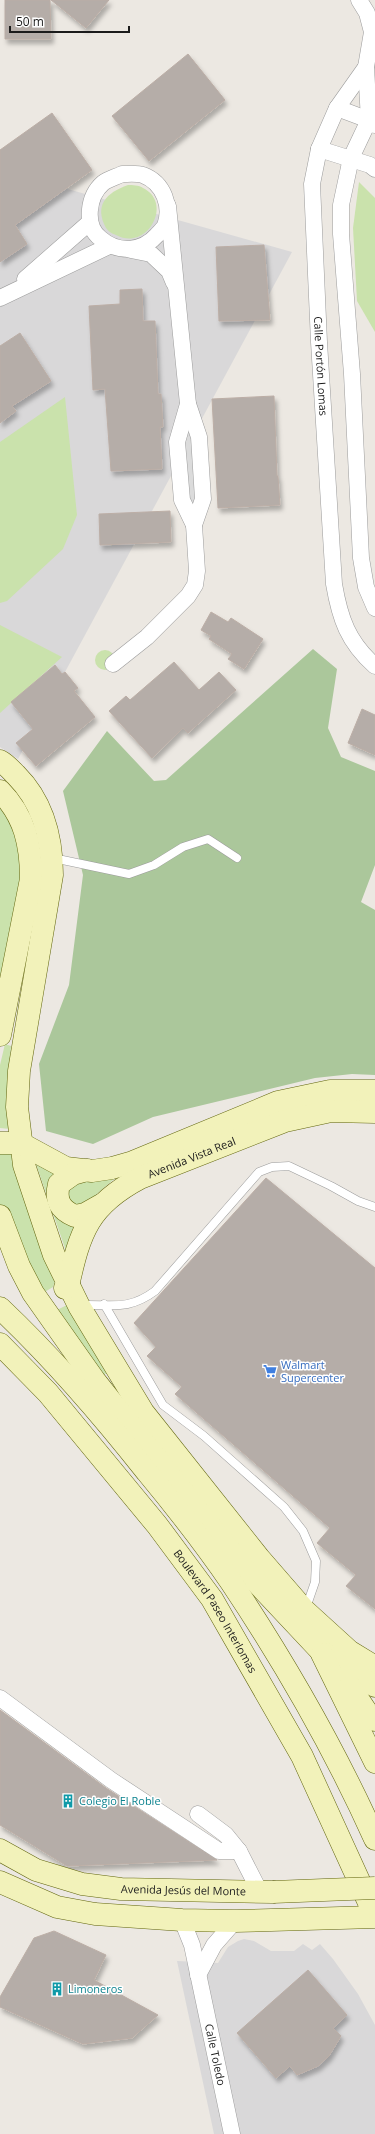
<svg xmlns="http://www.w3.org/2000/svg" width="375" height="2134" font-family="'Open Sans',sans-serif">
<style>
.residential{fill:#d9d8d9}
.grass{fill:#cae2ac}
.forest{fill:#abc79b}
.parking{fill:#dbdbdb}
.building{fill:#b5ada8;stroke:#bcaea6;filter:url(#shadow)}
.lines{fill:none;stroke-linecap:round;stroke-linejoin:round}
.lane-casing{stroke:#9c9c9c;stroke-width:9}
.street-casing{stroke:#9c9c9c;stroke-width:17}
.secondary-casing{stroke:#62660f;stroke-width:23}
.lane{stroke:#fff;stroke-width:8}
.street{stroke:#fff;stroke-width:16}
.secondary{stroke:#f2f2ba;stroke-width:22}
.secondary-bridge-casing{stroke:#62660f;stroke-width:23;stroke-linecap:butt}
.secondary-bridge{stroke:#f2f2ba;stroke-width:22}
.labels{text-anchor:middle;stroke-width:3;stroke-linejoin:round;paint-order:stroke}
.street-label{font-size:11px;fill:#1b1b1b;stroke:#fff}
.shop-label{font-size:11px;fill:#366cbe;stroke:#fff;text-anchor:start}
.culture-label{font-size:11px;fill:#0d838f;stroke:#fff;text-anchor:start}
</style>
<defs>
<filter id="shadow"><feDropShadow dx="2.5" dy="4.5" stdDeviation="2" flood-color="#0004"/></filter>
</defs>
<rect width="100%" height="100%" fill="#ece8e2"/>
<!-- residential -->
<g class="residential">
<path d="M0 170 292 252 18 759 0 747Z"/>
<path d="M244 1939 254 1941 271 1951H294L303 1944 312 1950 320 1944 333 1959 358 1994 375 2025V2134H214L177 1961 218 1963 228 1947 238 1941Z"/>
</g>
<!-- grass -->
<g class="grass">
<path d="M359 182 375 198V332L357 301 353 228Z"/>
<path d="M128 185C132 185 139 185 143 188 174 203 147 252 116 235 111 233 109 232 106 228 94 205 106 193 128 185Z"/>
<path d="M65 397 77 515 63 549 7 601 0 603V442Z"/>
<path d="M0 625 62 657 0 713Z"/>
<circle cx="105" cy="660" r="10"/>
<path d="M0 808C39 855 12 926 0 978Z"/>
<path d="M5 1044 11 1046 8 1095 10 1129 0 1128V1065Z"/>
<path d="M0 1146 9 1150 14 1157 55 1281 53 1287 43 1293 0 1218Z"/>
<path d="M35 1161 61 1175 76 1221 67 1254Z"/>
<path d="M121 1173 91 1199 76 1206 65 1195 67 1185Z"/>
<path d="M69 1304 109 1372 103 1375 57 1310Z"/>
</g>
<!-- forest -->
<path class="forest" d="M313 649 337 669 328 728 341 757 375 771V865L361 902 375 910V1075L352 1074 315 1078 153 1117 93 1144 46 1131 39 1064 69 985 83 875 63 791 107 731 154 781 166 780Z"/>
<!-- parking -->
<path class="parking" d="M189 429 194 435 197 503H191L188 498 184 433Z"/>
<!-- building -->
<g class="building">
<path d="M5 0H50L51 39H5Z"/>
<path d="M51 0H109L86 28Z"/>
<path d="M188 54 225 100 149 161 112 116Z"/>
<path d="M52 113 92 170 15 225 27 244 0 262V150Z"/>
<path d="M264 245 270 320 219 321 216 247Z"/>
<path d="M142 289 143 321H155L158 394H161L163 427H160L162 469 111 471 105 389 93 390 89 306 120 304V290Z"/>
<path d="M20 333 51 381 12 406 16 411 0 423V346Z"/>
<path d="M274 396 277 476H278L280 505 218 508 212 399Z"/>
<path d="M170 511 171 542 100 545 99 514Z"/>
<path d="M211 612 228 622 231 618 263 639 244 669 228 659 232 654 209 639 211 636 201 630Z"/>
<path d="M174 662 199 690 219 672 236 690 188 733 183 728 152 758 109 711 126 696 130 700Z"/>
<path d="M55 665 62 674 65 672 78 688 74 691 95 717 36 766 16 743 33 729 11 702Z"/>
<path d="M362 709 375 715V755L348 743Z"/>
<path d="M266 1178 375 1268V1609L346 1586 356 1575 317 1543 330 1528 175 1394 182 1387 147 1356 156 1347 134 1323Z"/>
<path d="M0 1710 106 1788 217 1860 67 1866 0 1825Z"/>
<path d="M54 1931 106 1955 94 1980 158 2015 132 2038 83 2044 0 2007V1997L34 1938Z"/>
<path d="M308 1970 347 2015 333 2028 341 2036 329 2056 318 2066 297 2075 290 2066 276 2078 237 2033Z"/>
</g>
<g class="lines">
<!-- lane casing -->
<g class="lane-casing">
<g id="lane">
<path d="M53 858 129 874 154 865 183 847 208 839 237 858"/>
<path d="M104 1304 163 1405 204 1436 284 1507 303 1531 316 1561 315 1582 306 1608"/>
<path d="M81 1305C112 1304 128 1311 155 1291L259 1172 272 1167 289 1166 331 1186 358 1201 375 1207"/>
</g>
</g>
<!-- street casing -->
<g class="street-casing">
<g id="street">
<path d="M359 0 367 13 372 32 366 67 369 120 351 158 341 205V234L352 374 361 558 366 587 375 608"/>
<path id="s1" d="M366 67 337 108 319 149 312 184 319 342 334 584C340 619 348 642 375 666"/>
<path d="M337 108 369 120 375 125"/>
<path d="M319 149 370 165 375 169"/>
<path d="M122 174C128 174 137 173 143 175 164 183 172 207 165 226 163 229 159 233 157 235 141 253 117 253 100 238 84 225 88 196 103 183 108 179 116 177 122 174Z"/>
<path d="M131 250 151 254 169 271 174 283"/>
<path d="M25 279 90 222"/>
<path d="M0 298 109 246"/>
<path d="M188 404 177 442 182 500 194 525"/>
<path d="M113 664 147 637 188 596 195 585 197 571 194 525 203 499 199 437 188 404 168 206"/>
<path d="M0 1698 111 1780 219 1851H239"/>
<path d="M198 1814 226 1835 239 1851 260 1892"/>
<path id="s2" d="M182 1920 192 1945 232 2134"/>
<path d="M198 1975 214 1945 235 1921"/>
</g>
</g>
<!-- secondary casing -->
<g class="secondary-casing">
<g id="secondary">
<path d="M0 761C6 764 11 770 16 775 43 802 52 838 52 875L19 1071 17 1107 24 1165 54 1255 79 1306 143 1412 259 1558 305 1611 349 1651 375 1667"/>
<path d="M0 791C25 816 31 845 31 879L0 1035"/>
<path d="M0 1143H20L66 1168 92 1171 112 1168 133 1162 278 1102 330 1091H375"/>
<path d="M87 1170 73 1174 59 1184C55 1200 60 1210 75 1216L85 1214 101 1205"/>
<path d="M0 1216 19 1266 33 1293 95 1381 245 1570 319 1649 338 1665 375 1686"/>
<path id="s3" d="M65 1288 68 1286C80 1231 89 1205 140 1178L285 1121 331 1111 375 1112"/>
<path d="M0 1308C53 1358 102 1415 147 1472 176 1507 205 1544 231 1582 285 1663 335 1750 375 1839"/>
<path id="s4" d="M0 1344 48 1393 157 1525 212 1599 302 1756 375 1916"/>
<path d="M322 1654 375 1762"/>
<path d="M350 1687 366 1711 375 1720"/>
<path id="s5" d="M0 1850 36 1870 82 1884 121 1889 273 1892"/>
<path d="M0 1882 57 1907 95 1914 182 1920 235 1921 375 1917"/>
</g>
</g>
<!-- lane -->
<use href="#lane" class="lane"/>
<!-- street -->
<use href="#street" class="street"/>
<!-- secondary -->
<use href="#secondary" class="secondary"/>
<!-- secondary-bridge casing -->
<g class="secondary-bridge-casing">
<path id="secondary-bridge" d="M273 1892 375 1888"/>
</g>
<!-- secondary-bridge -->
<use href="#secondary-bridge" class="secondary-bridge"/>
</g>
<!-- icons -->
<defs>
<g id="supermarket-bare" transform="scale(1.08)"><path d="M-6-5.5h2.5l.6 2H6L4.5 2H-2.5L-4.4-4H-6ZM-1.5 3.2a1.3 1.3 0 1 0 .1 0ZM3 3.2a1.3 1.3 0 1 0 .1 0Z" fill="#3f7fe0" stroke="#fff" stroke-width="2.5" paint-order="stroke"/></g>
<g id="building-bare" transform="scale(1.08)"><path d="M-4-6H4V6H1V3H-1V6H-4ZM-2.5-4.3h1.7v1.8h-1.7ZM.8-4.3h1.7v1.8H.8ZM-2.5-1h1.7V.8h-1.7ZM.8-1h1.7V.8H.8Z" fill="#0f9aa8" stroke="#fff" stroke-width="2.5" paint-order="stroke"/></g>
</defs>
<g fill-rule="evenodd">
<use href="#supermarket-bare" x="270" y="1371"/>
<use href="#building-bare" x="68" y="1801"/>
<use href="#building-bare" x="57" y="1989"/>
</g>
<g class="labels">
<!-- street labels -->
<g class="street-label">
<text dy="4" stroke="none"><textPath href="#s1" startOffset="313">Calle Portón Lomas</textPath></text>
<text dy="4" stroke="none"><textPath href="#s3" startOffset="195">Avenida Vista Real</textPath></text>
<text dy="4" stroke="none"><textPath href="#s4" startOffset="344">Boulevard Paseo Interlomas</textPath></text>
<text dy="4" stroke="none"><textPath href="#s5" startOffset="191">Avenida Jesús del Monte</textPath></text>
<text dy="4" stroke="none"><textPath href="#s2" startOffset="139">Calle Toledo</textPath></text>
</g>
<!-- shop labels -->
<g class="shop-label">
<text x="281" y="1369">Walmart<tspan x="281" dy="13">Supercenter</tspan></text>
</g>
<!-- culture labels -->
<g class="culture-label">
<text x="79" y="1805">Colegio El Roble</text>
<text x="68" y="1993">Limoneros</text>
</g>
</g>
<!-- scale -->
<path d="M10 26v6h119v-6" fill="none" stroke="#1b1b1b" stroke-width="2"/>
<text x="16" y="26" font-size="12" fill="#1b1b1b" stroke="#ffffff" stroke-width="3" paint-order="stroke">50 m</text>
</svg>
